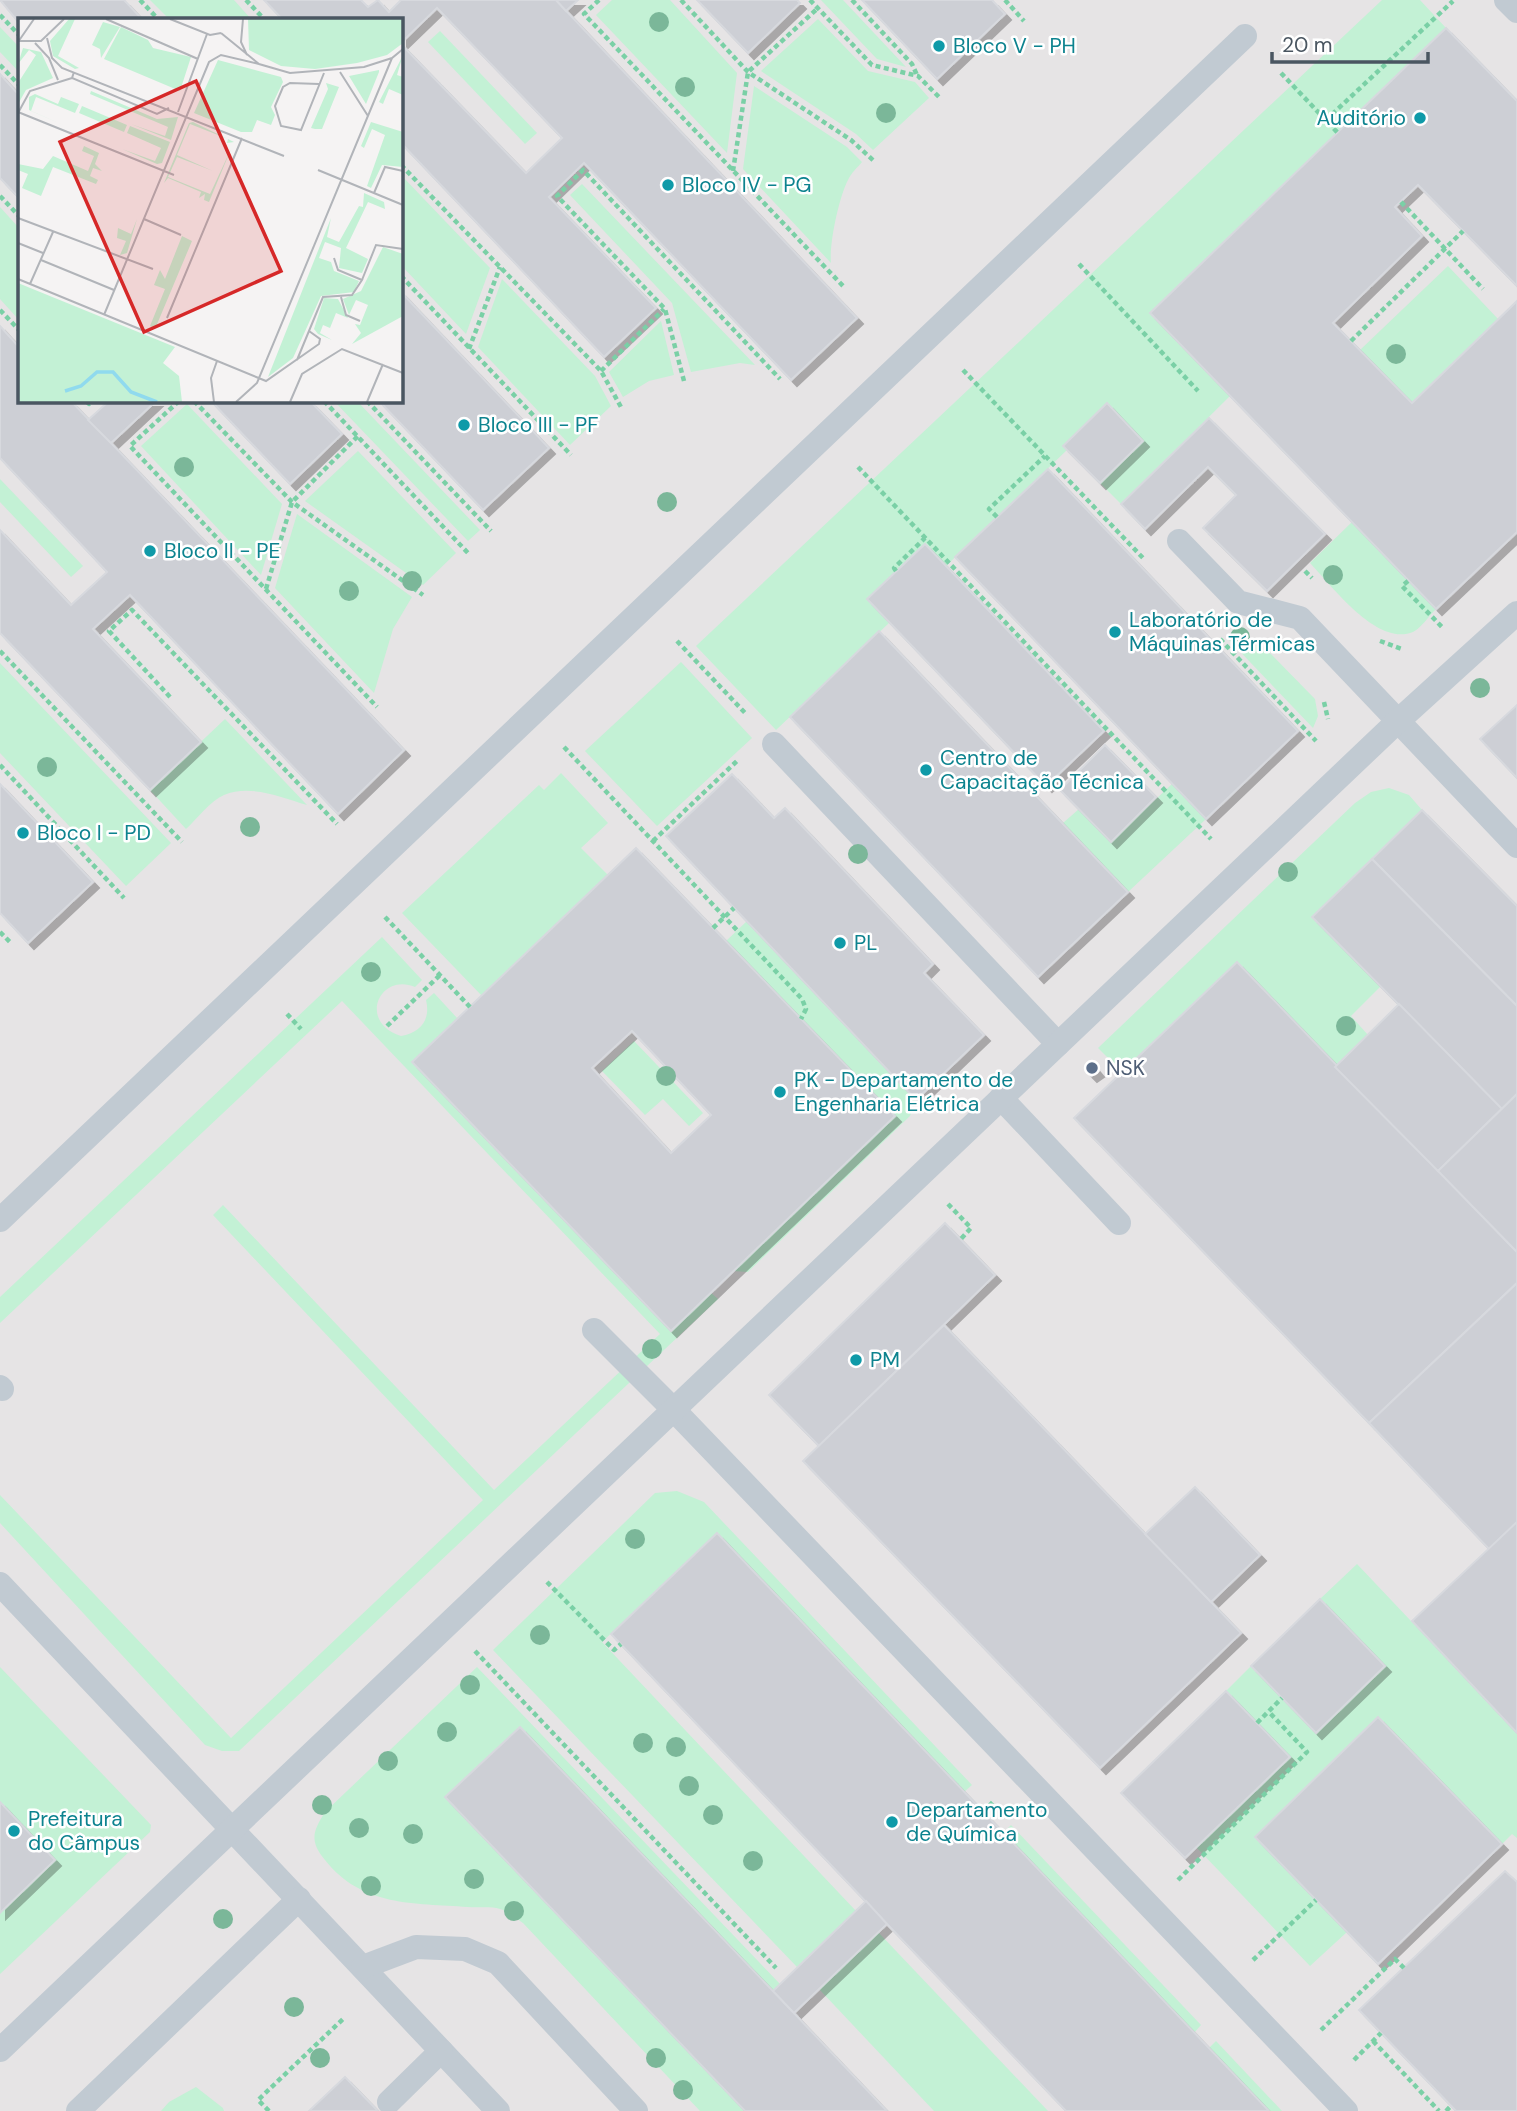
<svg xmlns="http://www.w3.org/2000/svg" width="1517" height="2111" font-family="'DM Sans',sans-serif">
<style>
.education{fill:#e6e4e5;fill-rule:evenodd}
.green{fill:#c3f1d5}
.building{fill:#cdcfd5;stroke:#d7d9de;stroke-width:2;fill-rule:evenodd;filter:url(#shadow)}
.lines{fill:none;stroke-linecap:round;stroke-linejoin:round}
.path{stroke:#7ad0a6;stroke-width:4.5;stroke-dasharray:5 3.5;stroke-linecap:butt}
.lane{stroke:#c1cad2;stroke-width:24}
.tree{fill:#7bb799}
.culture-dot{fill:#0f9aa8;stroke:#fff;stroke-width:2.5}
.service-dot{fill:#5c6f8a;stroke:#fff;stroke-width:2.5}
.labels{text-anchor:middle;stroke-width:5;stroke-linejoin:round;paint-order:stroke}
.culture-label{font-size:21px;fill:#0d838f;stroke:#fff;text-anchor:start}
.service-label{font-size:21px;fill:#4e5e75;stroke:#fff;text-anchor:start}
.inset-river{fill:none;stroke:#90daee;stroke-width:3.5}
.inset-road{fill:none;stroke:#b1b4b9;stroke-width:2}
.view{fill:#d62828;fill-opacity:0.15;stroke:#d62828;stroke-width:3.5}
.inset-edge{fill:none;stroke:#4a5661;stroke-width:3.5}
</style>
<defs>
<filter id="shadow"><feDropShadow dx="6" dy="6" stdDeviation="0" flood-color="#0004"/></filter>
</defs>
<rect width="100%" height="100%" fill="#f5f3f3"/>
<!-- education -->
<path class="education" d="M0 0H1517V2111H0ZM19 19H401V401H19Z"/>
<!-- green -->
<g class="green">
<path d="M150 0H234L251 19H169Z"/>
<path d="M612 0H670L737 73 727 153 596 15Z"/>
<path d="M821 0H843L906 67 877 59Z"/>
<path d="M1382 0H1420L1446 28 1150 313 1230 396 1121 504 1100 483 1143 441 1107 404 1063 446 1067 450 946 566 925 544 867 599 889 623 776 730 696 646Z"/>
<path d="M818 19 868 71 915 82 929 98 873 150 856 134 761 71Z"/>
<path d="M0 27 19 47V72L0 52Z"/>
<path d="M440 31 537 133 525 144 428 42Z"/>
<path d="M754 86 847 147 862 162C858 167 851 173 848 180 839 197 829 244 831 263L743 169Z"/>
<path d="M401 175 490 268 466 334 401 265Z"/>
<path d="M582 184 755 365 740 363 691 372 672 303 570 195Z"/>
<path d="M0 207 19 228V320L0 299Z"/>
<path d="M1448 266 1498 319 1412 403 1360 350Z"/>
<path d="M502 279 595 376 611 406 570 445 478 347Z"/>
<path d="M661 321 674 375 649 381 623 397 609 372Z"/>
<path d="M334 401H357L480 530 468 541Z"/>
<path d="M187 404 282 504 261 575 141 446Z"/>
<path d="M358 451 456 553 423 585 305 501Z"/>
<path d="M0 479 83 566 71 577 0 502Z"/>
<path d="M297 514 412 597 393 629 374 693 275 588Z"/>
<path d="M1352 522 1436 609C1429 616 1421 628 1413 632 1377 647 1332 586 1310 563Z"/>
<path d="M1227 638 1245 639 1264 647 1315 699 1318 716 1313 728Z"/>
<path d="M681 662 752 738 657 826 585 751Z"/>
<path d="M0 663 171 843 126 886 0 753Z"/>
<path d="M225 719 307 805C281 797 250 784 224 795 210 801 197 819 186 829L150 790Z"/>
<path d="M561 773 608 823 581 848 608 875 482 996 402 913 539 785 544 790Z"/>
<path d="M1172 784 1206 819 1128 892 1063 823 1079 809 1111 841Z"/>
<path d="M1389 788 1409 795 1422 810 1313 917 1381 986 1351 1016 1368 1035 1335 1067 1237 962 1122 1072 1098 1048 1355 803 1371 792Z"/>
<path d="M747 921 916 1100 910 1116 748 1272 733 1271 895 1116 726 941Z"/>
<path d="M382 937 422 980 415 987C380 972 357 1022 401 1036 420 1033 431 1020 426 1000L434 993 458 1019 671 1330 711 1293 718 1299 239 1751H222L205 1745 0 1523V1495L231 1738 483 1500 213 1215 223 1205 494 1490 660 1334 342 1001 0 1323V1297Z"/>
<path d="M634 1041 703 1113 689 1126 663 1099 645 1115 602 1071Z"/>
<path d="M677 1491 704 1502 972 1785 964 1792 717 1533 602 1642 856 1911 797 1967 493 1650 655 1493Z"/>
<path d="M1357 1564 1517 1733V1838L1512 1834 1502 1844 1378 1717 1255 1837 1347 1932 1310 1966 1196 1847 1226 1691 1251 1666 1316 1733 1385 1667 1320 1599Z"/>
<path d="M0 1667 151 1825 150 1832 0 1974Z"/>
<path d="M477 1667 780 1984 773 1991 521 1727 445 1797 745 2111H700L523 1923C517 1919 508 1911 500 1909 491 1906 478 1908 468 1907 414 1903 362 1907 325 1860 309 1841 313 1831 325 1812Z"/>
<path d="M1011 1825 1201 2025 1194 2033 1003 1833Z"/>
<path d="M878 1932 1048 2111H934L819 1989Z"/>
<path d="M1216 2041 1282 2111H1269L1209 2048Z"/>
<path d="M196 2087 223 2108 224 2111H161L169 2102Z"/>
</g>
<!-- building -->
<g class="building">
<path d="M0 0H124L142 19H19V23Z"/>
<path d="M264 0H361L368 7 378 0 389 12 401 0H556L857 318 791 380 584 163 549 197 656 308 604 357 401 143V44L526 173 562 138 437 8 401 43V19H282Z"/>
<path d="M556 0H578L566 11Z"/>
<path d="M697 0H797L800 3 748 53Z"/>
<path d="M862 0H992L1005 14 937 79Z"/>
<path d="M1446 28 1517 101V286L1418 185 1395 207 1422 236 1333 323 1412 403 1517 301V532L1436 609 1150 313Z"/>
<path d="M0 74 19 95V198L0 178Z"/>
<path d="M401 292 549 448 483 510 379 401H401Z"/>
<path d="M0 326 19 347V401H71L404 750 338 814 130 595 93 629 201 742 150 790 0 633V530L71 605 107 572 0 458Z"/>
<path d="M109 401H156L111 443 88 420Z"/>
<path d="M211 401H310L342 434 290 484Z"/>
<path d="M1107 403 1143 441 1100 483 1063 446Z"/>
<path d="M1209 418 1325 534 1267 591 1203 528 1236 495 1208 467 1145 529 1121 504Z"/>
<path d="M1048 469 1298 731 1206 819 955 557Z"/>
<path d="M925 544 1104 731 1046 786 867 599Z"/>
<path d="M879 631 1128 892 1038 977 790 717Z"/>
<path d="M1517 705V778L1480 739Z"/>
<path d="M1105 745 1156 797 1111 842 1060 790Z"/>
<path d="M732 774 774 818 785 808 933 964 924 973 984 1035 916 1100 666 836Z"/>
<path d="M0 784 93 882 28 943 0 913Z"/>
<path d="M1422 810 1517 906V1006L1372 859Z"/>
<path d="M636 848 895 1116 671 1331 412 1062ZM632 1031 711 1115 671 1153 592 1068Z"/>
<path d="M1372 859 1517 1006V1094L1502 1109 1312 917Z"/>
<path d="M1237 962 1517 1252V1283L1369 1423 1074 1118Z"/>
<path d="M1399 1004 1502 1109 1438 1171 1335 1067Z"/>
<path d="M1092 1064 1098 1071 1091 1076 1086 1071Z"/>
<path d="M1517 1094V1252L1438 1171Z"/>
<path d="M945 1223 995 1275 819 1446 769 1395Z"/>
<path d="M1517 1283V1522L1489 1549 1369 1423Z"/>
<path d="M944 1325 1241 1633 1100 1768 803 1461Z"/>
<path d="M1195 1487 1260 1555 1211 1602 1145 1534Z"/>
<path d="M1517 1522V1733L1412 1621Z"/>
<path d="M717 1533 1209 2048 1269 2111H1066L887 1924 611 1634Z"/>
<path d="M1320 1599 1385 1666 1316 1733 1251 1666Z"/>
<path d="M1226 1691 1290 1757 1185 1858 1121 1793Z"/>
<path d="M1378 1717 1502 1844 1378 1964 1255 1837Z"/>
<path d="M520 1727 773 1991 887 2111H745L445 1797Z"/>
<path d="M0 1802 55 1860 0 1913Z"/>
<path d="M1505 1871 1517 1882V2111H1456L1359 2010Z"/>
<path d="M866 1901 887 1924 794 2013 773 1991Z"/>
<path d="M345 2077 378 2111H309Z"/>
</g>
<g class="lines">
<!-- path -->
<g class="path">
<path d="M140 0 158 19"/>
<path d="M246 0 264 19"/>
<path d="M599 0 584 14 843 286"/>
<path d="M681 0 748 72 851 140 874 161"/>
<path d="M810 0 872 65 918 76 940 98"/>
<path d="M852 0 912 64 917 75"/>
<path d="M1005 0 1024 21"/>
<path d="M0 15 19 35"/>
<path d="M0 65 19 85"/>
<path d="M1281 73 1338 133"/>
<path d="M1326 120 1453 1"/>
<path d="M401 165 601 371 621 407"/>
<path d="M733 171 748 72 818 8"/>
<path d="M0 196 19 216"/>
<path d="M1401 202 1483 289"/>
<path d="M1079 264 1198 391"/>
<path d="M401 276 571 455"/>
<path d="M0 310 19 330"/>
<path d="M1351 341 1463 231"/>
<path d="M469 349 500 267"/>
<path d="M963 370 1143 558"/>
<path d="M601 371 664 309"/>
<path d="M684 381 665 309 557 196 583 170 780 379"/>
<path d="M86 401 89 404 93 401"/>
<path d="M179 401 130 446 377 707"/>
<path d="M194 401 292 502 423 595"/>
<path d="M324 401 468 553"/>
<path d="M367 401 491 531"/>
<path d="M858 467 1211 839"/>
<path d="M997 517 989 509 1045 456"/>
<path d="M896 571 894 568 925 538"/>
<path d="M1305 571 1312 578"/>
<path d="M1408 581 1402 586 1443 628"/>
<path d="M266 589 292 502 358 436"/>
<path d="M1220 639 1316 741"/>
<path d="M677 641 747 715"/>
<path d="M1380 641 1402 649"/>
<path d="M0 651 182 842"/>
<path d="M170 697 109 631 132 610 337 824"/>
<path d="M1324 702 1328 719"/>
<path d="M564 747 802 999 806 1009 801 1019"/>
<path d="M0 765 124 898"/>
<path d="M653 841 739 759"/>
<path d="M385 917 470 1007"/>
<path d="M713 928 734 908"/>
<path d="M0 932 10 942"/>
<path d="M287 1014 301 1029"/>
<path d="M387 1026 440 975"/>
<path d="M948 1204 971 1228 960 1240"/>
<path d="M547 1582 614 1650 621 1644"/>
<path d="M475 1651 776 1968"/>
<path d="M1257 1723 1282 1698"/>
<path d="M983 1812 994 1801"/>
<path d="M1178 1880 1307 1752 1269 1712"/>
<path d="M1253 1960 1316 1900"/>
<path d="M1321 2030 1395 1959 1404 1968"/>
<path d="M1373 2041 1439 2111"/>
<path d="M1354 2060 1381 2033"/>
<path d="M269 2111 258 2100 343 2019"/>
<path d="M1446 2111 1451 2106"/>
</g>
<!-- lane -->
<g class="lane">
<path d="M1506 0 1517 11"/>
<path d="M1179 541 1238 602 1300 618 1517 846"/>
<path d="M774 744 1058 1044"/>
<path d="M1001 1098 1119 1223"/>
<path d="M0 1220 1245 36"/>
<path d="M594 1330 673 1409 1346 2111"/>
<path d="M0 1387 2 1389"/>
<path d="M0 1584 498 2111"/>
<path d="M363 1967 416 1947 465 1949 498 1963 636 2111"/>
<path d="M0 2050 1398 721 1517 613"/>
<path d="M389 2102 441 2051"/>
<path d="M78 2111 299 1899"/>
</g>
</g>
<!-- trees -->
<g class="tree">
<circle cx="659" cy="22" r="10"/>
<circle cx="685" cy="87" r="10"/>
<circle cx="886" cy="113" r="10"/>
<circle cx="1396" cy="354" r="10"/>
<circle cx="184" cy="467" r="10"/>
<circle cx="667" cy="502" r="10"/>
<circle cx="1333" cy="575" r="10"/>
<circle cx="412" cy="581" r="10"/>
<circle cx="349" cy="591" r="10"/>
<circle cx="1240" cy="637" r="10"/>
<circle cx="1480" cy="688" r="10"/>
<circle cx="47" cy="767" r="10"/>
<circle cx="250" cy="827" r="10"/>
<circle cx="858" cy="854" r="10"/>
<circle cx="1288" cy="872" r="10"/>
<circle cx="371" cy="972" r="10"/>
<circle cx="1346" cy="1026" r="10"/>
<circle cx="666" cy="1076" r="10"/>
<circle cx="652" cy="1349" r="10"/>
<circle cx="635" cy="1539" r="10"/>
<circle cx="540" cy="1635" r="10"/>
<circle cx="470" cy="1685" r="10"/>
<circle cx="447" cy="1732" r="10"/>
<circle cx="643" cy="1743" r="10"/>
<circle cx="676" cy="1747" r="10"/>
<circle cx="388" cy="1761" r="10"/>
<circle cx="689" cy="1786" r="10"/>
<circle cx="322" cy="1805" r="10"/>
<circle cx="713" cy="1815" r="10"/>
<circle cx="359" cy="1828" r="10"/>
<circle cx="413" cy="1834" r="10"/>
<circle cx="753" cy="1861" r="10"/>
<circle cx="474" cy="1879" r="10"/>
<circle cx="371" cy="1886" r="10"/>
<circle cx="514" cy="1911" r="10"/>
<circle cx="223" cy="1919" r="10"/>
<circle cx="294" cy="2007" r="10"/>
<circle cx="320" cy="2058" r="10"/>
<circle cx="656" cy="2058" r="10"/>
<circle cx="683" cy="2090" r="10"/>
</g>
<!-- markers -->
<g class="culture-dot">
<circle cx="939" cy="46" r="7"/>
<circle cx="1420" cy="118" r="7"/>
<circle cx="668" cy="185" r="7"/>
<circle cx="464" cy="425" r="7"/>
<circle cx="150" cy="551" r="7"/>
<circle cx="1115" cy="632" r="7"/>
<circle cx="926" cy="770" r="7"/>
<circle cx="23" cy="833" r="7"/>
<circle cx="840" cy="943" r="7"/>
<circle cx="780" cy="1092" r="7"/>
<circle cx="856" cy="1360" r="7"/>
<circle cx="892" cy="1822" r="7"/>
<circle cx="14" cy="1831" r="7"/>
</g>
<circle class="service-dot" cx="1092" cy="1068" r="7"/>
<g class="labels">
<!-- culture labels -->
<g class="culture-label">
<text x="953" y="53">Bloco V - PH</text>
<text x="1406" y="125" text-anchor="end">Auditório</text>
<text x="682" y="192">Bloco IV - PG</text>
<text x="478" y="432">Bloco III - PF</text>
<text x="164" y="558">Bloco II - PE</text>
<text x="1129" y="627">Laboratório de<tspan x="1129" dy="24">Máquinas Térmicas</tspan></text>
<text x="940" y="765">Centro de<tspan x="940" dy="24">Capacitação Técnica</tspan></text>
<text x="37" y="840">Bloco I - PD</text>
<text x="854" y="950">PL</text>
<text x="794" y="1087">PK - Departamento de<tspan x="794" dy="24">Engenharia Elétrica</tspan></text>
<text x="870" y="1367">PM</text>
<text x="906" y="1817">Departamento<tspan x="906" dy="24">de Química</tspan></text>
<text x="28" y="1826">Prefeitura<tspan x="28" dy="24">do Câmpus</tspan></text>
</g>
<!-- service labels -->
<g class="service-label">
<text x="1106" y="1075">NSK</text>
</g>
</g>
<!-- overview -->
<g transform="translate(18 18)">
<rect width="385" height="385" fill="#f5f3f3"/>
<path d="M51 1H57L40 38 61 50 57 51 35 38 32 23ZM230 1H385V25L369 37 339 45 297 51 263 48 231 32ZM85 4 102 9 83 40 82 31 74 27ZM103 9 130 22 135 30 173 39 162 73 86 41ZM5 30 23 34 35 60 8 72 0 86V65L18 37 11 32 0 46ZM385 37 379 57 385 59V77L371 71 365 86 361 84ZM200 42 263 59 265 64 253 89 257 97 253 107 239 102 234 114H223L176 95ZM361 52V54L348 86 331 58ZM308 65 321 69 304 111H297L293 110 310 71ZM73 73 139 101 160 99 153 122 113 106 147 118 150 109 72 76ZM17 76 40 86 43 79 61 86 57 95 18 79 13 93 50 109 11 92V79ZM64 88 109 107 106 114 61 95ZM175 104 216 124 209 125 210 121 172 106 159 137 195 153 159 139 150 159 192 176 213 131 191 184 186 182 187 176 181 180 183 174 150 160 146 165 171 105ZM353 104 385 114V149L364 147 353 170 349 168 367 117 354 111 346 130 343 128ZM112 108 152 124 144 145 139 146 104 131 137 143 143 130 109 115ZM66 128 81 135 77 146 84 153 75 150 72 158 80 162 78 166 35 149 23 178 4 170 10 156 0 152V146L25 151 35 138 70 153 76 138 64 133ZM346 175 366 184 367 191 350 184 328 230 350 241 344 255 321 250 323 230 307 224 301 240 313 244 316 253 341 263 336 274 303 278 275 340 250 359 313 200 309 219 321 224 341 188 345 189ZM119 201 109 235 102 237 108 223 99 220 100 210 113 216ZM164 218 174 223 137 311 132 308 147 271 136 267 142 252 147 261ZM365 229 385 236V298L334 326 343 315 337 306 342 307 350 287 338 282 331 297 325 281 343 273ZM0 265 157 329 145 345 161 358 164 384H0ZM306 280 320 281 330 300 318 295 312 310 305 307 302 315 314 322 300 316 296 311Z" fill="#c3f1d5"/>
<path class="inset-river" d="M47 373 63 368 79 354H95L113 374 139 384"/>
<path class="inset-road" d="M88 1 180 41M152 1 192 17 203 15M225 1 223 24 229 37M203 15 241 46 272 55 346 49 374 40 385 31M29 20 34 40 44 50 266 138M1 23H23L46 1M0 24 16 1M17 25 31 40 40 62M56 54 54 60 139 96 151 90M322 54 350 98M301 66 272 65 265 69 257 88 263 108 283 112 306 55M0 94 156 157M160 94 189 16M0 95 12 73 54 60M300 152 385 187M356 175 367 149 385 153M0 200 135 251M126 201 163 217M0 225 25 235M23 242 96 272M0 261 248 363 301 326 302 321 291 313M344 262 358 227 385 231M12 266 35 214M323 279 328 297 342 303M86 297 191 44 203 37 241 46M149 300 224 120M279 342 305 279 334 277 344 262 320 252 316 240M196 384 193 360 199 343M218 384 239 365 374 40M272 384 284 356 324 331 385 355M349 384 365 346"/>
<path class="view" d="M178 63 263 253 126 314 42 124Z"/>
<rect width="385" height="385" class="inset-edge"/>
</g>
<!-- scale -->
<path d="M1272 52v10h156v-10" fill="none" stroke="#4a5661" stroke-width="3.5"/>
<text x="1282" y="52" font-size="21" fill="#4a5661" stroke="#ffffff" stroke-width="5" paint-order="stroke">20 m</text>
</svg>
